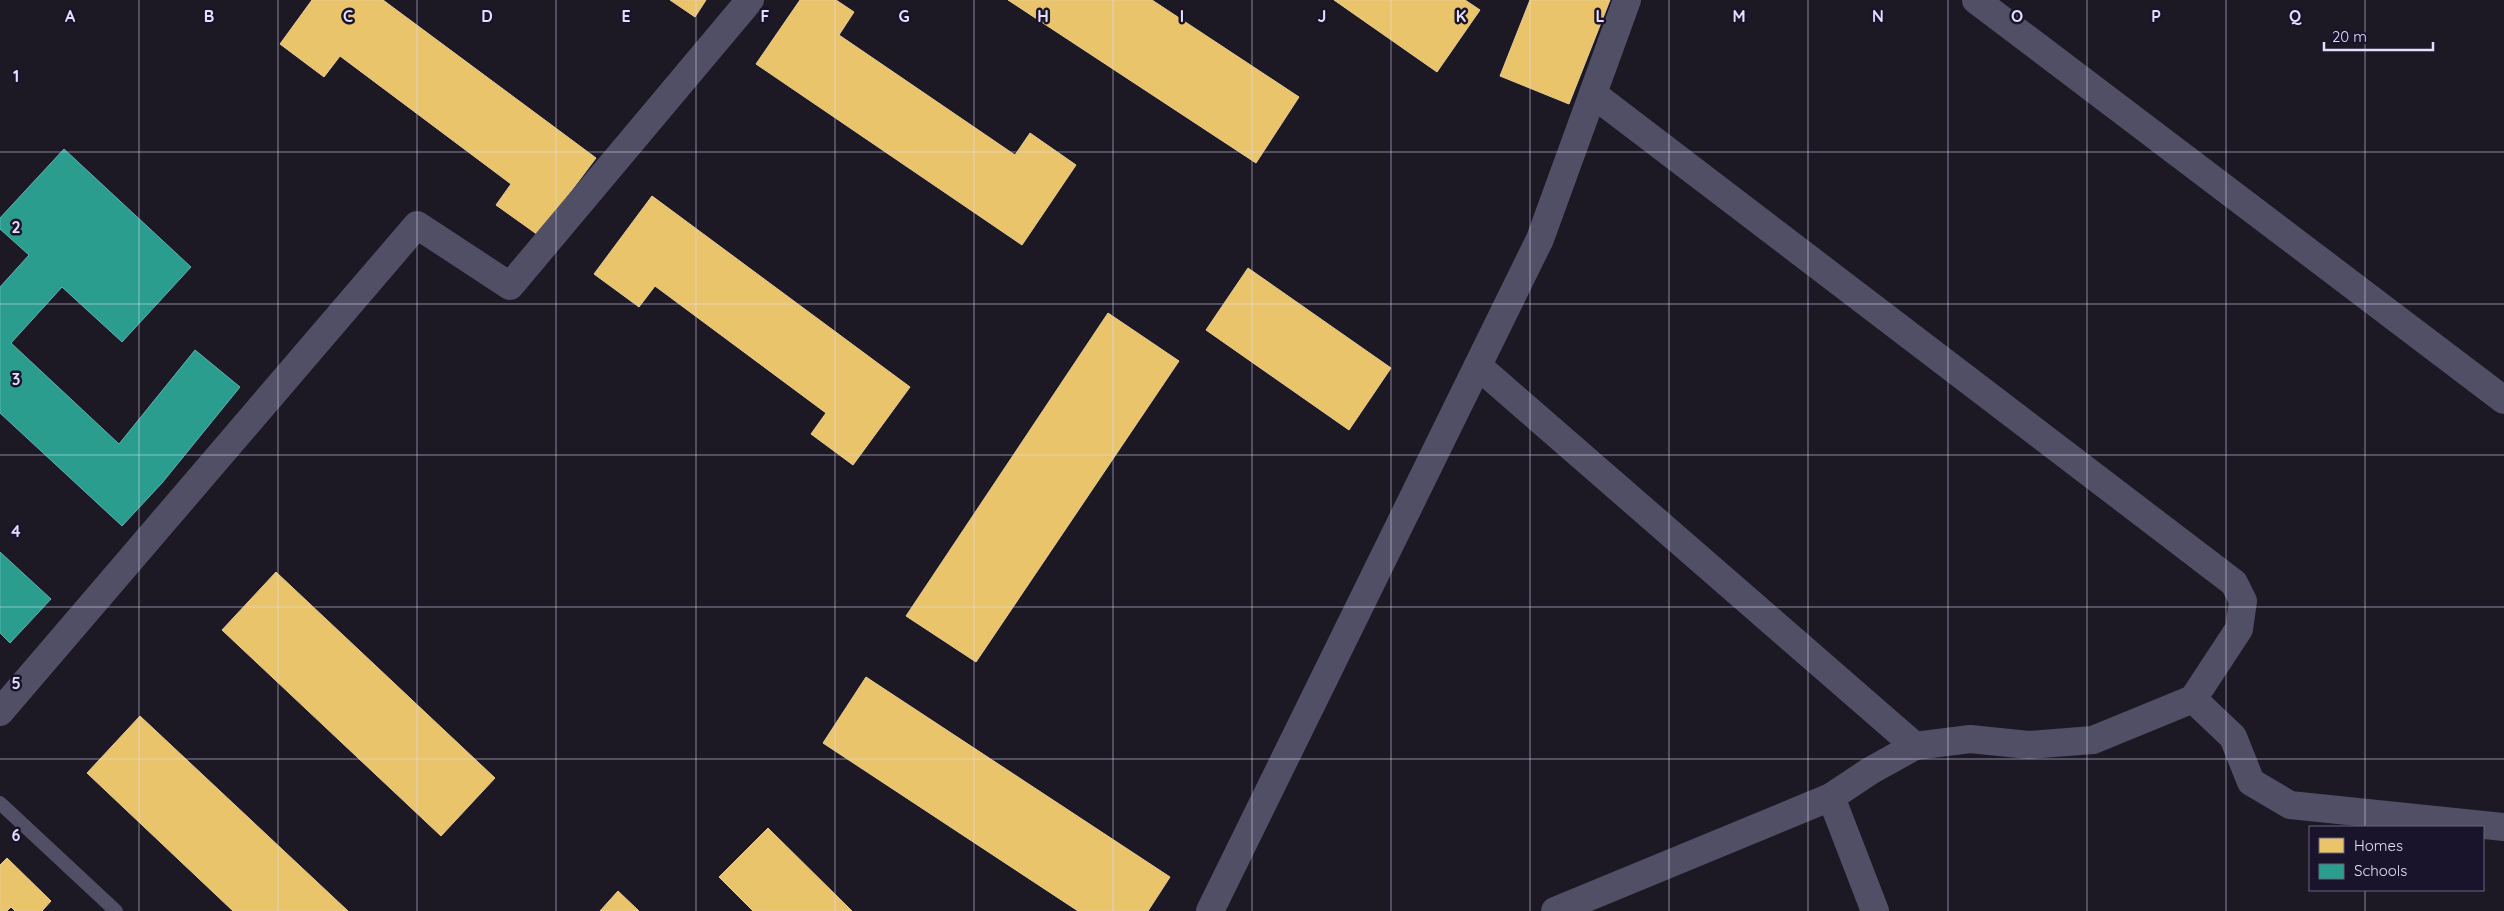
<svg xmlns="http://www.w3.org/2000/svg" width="2504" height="911" font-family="Quicksand,sans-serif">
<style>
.homes{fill:#e9c46a;stroke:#e8cc96}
.schools{fill:#2a9d8f;stroke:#62b1b0}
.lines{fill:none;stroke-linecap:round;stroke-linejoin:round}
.lane{stroke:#514f65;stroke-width:14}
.street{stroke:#514f65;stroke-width:28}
.grid{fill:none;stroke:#e4dffd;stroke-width:1;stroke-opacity:0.55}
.grid-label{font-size:16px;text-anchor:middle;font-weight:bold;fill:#e4dffd;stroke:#19132b;stroke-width:5;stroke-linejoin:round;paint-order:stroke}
</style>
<rect width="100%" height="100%" fill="#1c1925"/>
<!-- homes -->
<g class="homes">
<path d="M312 0H383L596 158 538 235 496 205 511 184 340 56 324 77 280 44Z"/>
<path d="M670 0H706L695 17Z"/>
<path d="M800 0H836L854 12 839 35 1015 155 1030 133 1076 165 1022 245 756 64Z"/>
<path d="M1008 0H1152L1299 97 1256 163Z"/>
<path d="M1334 0H1465L1480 10 1437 72Z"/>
<path d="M1530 0H1610L1569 104 1500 76Z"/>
<path d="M652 196 910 387 853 465 811 434 826 413 655 286 639 307 594 274Z"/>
<path d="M1248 268 1391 368 1349 430 1206 330Z"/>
<path d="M1108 313 1179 361 976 662 906 616Z"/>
<path d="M276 572 495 778 441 836 222 630Z"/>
<path d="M866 677 1170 877 1148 911H1078L823 743Z"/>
<path d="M140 716 348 911H233L87 773Z"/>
<path d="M768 828 852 911H753L719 877Z"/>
<path d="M7 858 51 901 42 911H15L11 907 7 911H0V865Z"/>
<path d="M618 891 639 911H600Z"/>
</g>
<!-- schools -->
<g class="schools">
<path d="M64 149 191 267 122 342 62 287 11 343 119 444 195 350 240 387 162 483 122 526 0 413V287L29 255 0 229V218Z"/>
<path d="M0 552 51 599 10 643 0 633Z"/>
</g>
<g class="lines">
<!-- lane -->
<path class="lane" d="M0 803 116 911"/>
<!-- street -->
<g class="street">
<path d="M1976 0 2504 400"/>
<path d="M1478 366 1915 746"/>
<path d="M2193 699 2233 737 2251 782 2290 805 2504 827"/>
<path d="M0 712 417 225 510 286 750 0"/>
<path d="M1831 797 1875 911"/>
<path d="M1210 911 1540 239 1627 0"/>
<path d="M1555 911 1831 797 1870 771 1915 746 1970 739 2029 745 2093 740 2193 699 2239 629 2243 601 2234 583 1593 94"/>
</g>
</g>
<!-- grid -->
<path class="grid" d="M139 0V911M278 0V911M417 0V911M556 0V911M696 0V911M835 0V911M974 0V911M1113 0V911M1252 0V911M1391 0V911M1530 0V911M1669 0V911M1808 0V911M1948 0V911M2087 0V911M2226 0V911M2365 0V827M0 152H2504M0 304H2504M0 455H2504M0 607H2504M0 759H2504M2365 890V911"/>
<g class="grid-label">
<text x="70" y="22">A</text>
<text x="209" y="22">B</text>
<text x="348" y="22">C</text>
<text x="487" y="22">D</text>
<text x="626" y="22">E</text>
<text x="765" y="22">F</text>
<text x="904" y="22">G</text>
<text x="1043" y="22">H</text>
<text x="1182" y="22">I</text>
<text x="1322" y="22">J</text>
<text x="1461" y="22">K</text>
<text x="1600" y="22">L</text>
<text x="1739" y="22">M</text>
<text x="1878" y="22">N</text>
<text x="2017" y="22">O</text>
<text x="2156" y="22">P</text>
<text x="2295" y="22">Q</text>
<text x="16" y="82">1</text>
<text x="16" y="233">2</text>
<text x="16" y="385">3</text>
<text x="16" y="537">4</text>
<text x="16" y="689">5</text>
<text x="16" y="841">6</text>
</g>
<!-- legend -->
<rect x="2309" y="826" width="175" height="65" fill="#19132b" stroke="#6a657f"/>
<rect x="2319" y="838" width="25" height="15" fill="#e9c46a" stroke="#6a657f"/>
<text x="2354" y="851" font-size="15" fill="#e4dffd">Homes</text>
<rect x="2319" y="864" width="25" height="15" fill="#2a9d8f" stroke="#6a657f"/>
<text x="2354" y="876" font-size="15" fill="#e4dffd">Schools</text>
<!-- scale -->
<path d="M2324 42v8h109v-8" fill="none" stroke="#e4dffd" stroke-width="2.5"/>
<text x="2332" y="42" font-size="15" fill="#e4dffd" stroke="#19132b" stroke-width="4" paint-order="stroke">20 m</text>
</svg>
